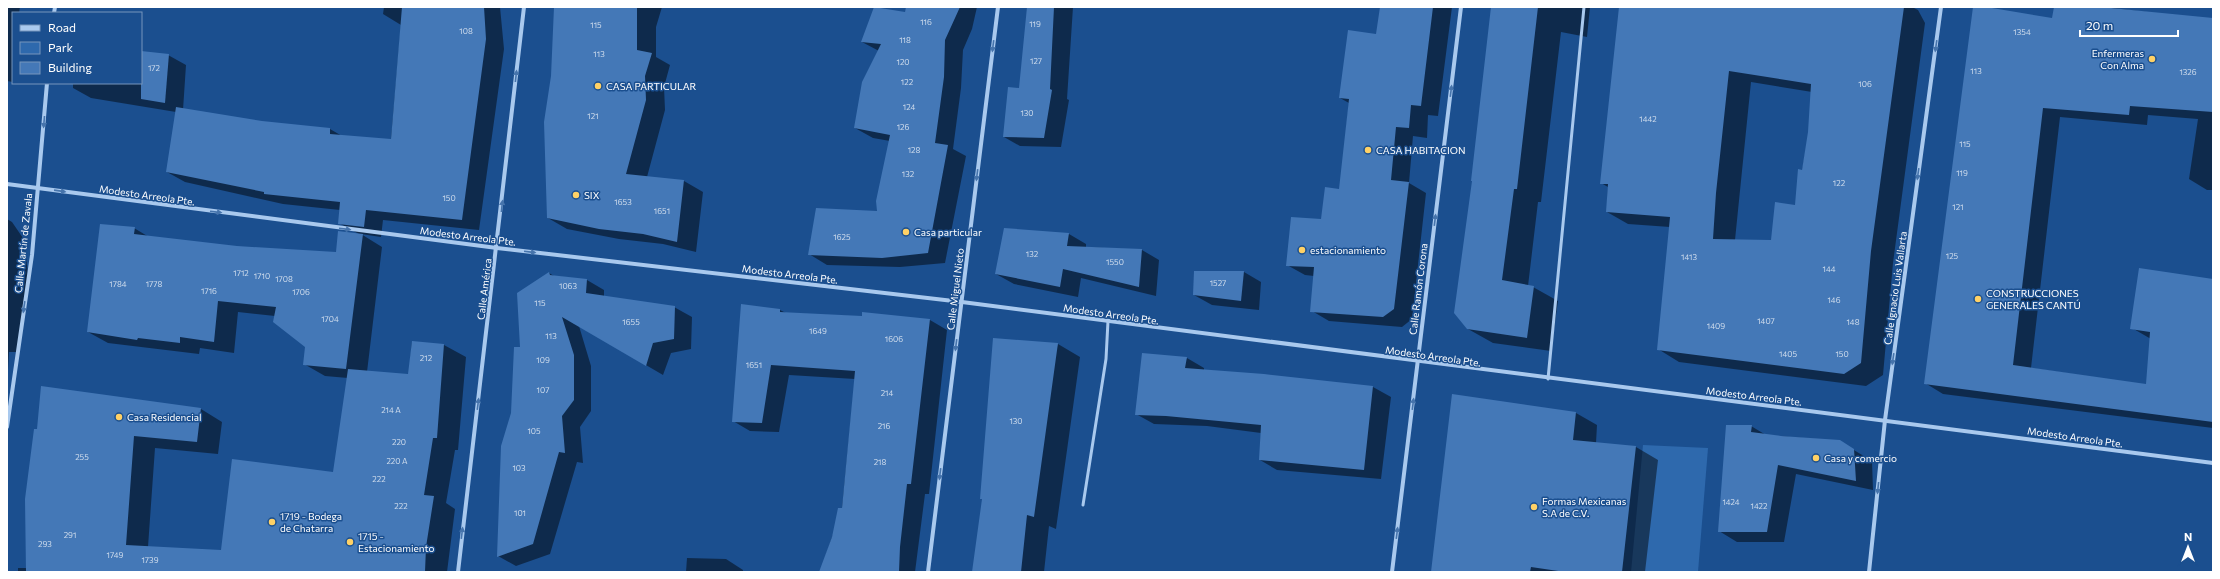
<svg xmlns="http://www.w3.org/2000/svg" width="2220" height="579" font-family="Commissioner,sans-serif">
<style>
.green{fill:#2e69ad}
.shadow{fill:#0007;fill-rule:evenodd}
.building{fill:#4478b7;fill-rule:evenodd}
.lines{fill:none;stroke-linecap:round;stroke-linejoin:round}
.lane{stroke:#a9c9ee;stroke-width:3}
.street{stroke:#a9c9ee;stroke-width:4}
.oneway{fill:#4674ac}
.poi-dot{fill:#ffd166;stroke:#1b4f8f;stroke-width:1.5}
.labels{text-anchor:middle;stroke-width:3;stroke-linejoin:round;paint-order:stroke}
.number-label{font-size:8px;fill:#d0dded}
.poi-label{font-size:10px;fill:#fff;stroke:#1b4f8f;text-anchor:start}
.street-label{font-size:10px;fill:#fff;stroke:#1b4f8f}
</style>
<rect width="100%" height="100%" fill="#1b4f8f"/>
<!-- green -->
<path class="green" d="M1643 445 1708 448 1698 572H1631Z"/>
<!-- shadow -->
<g class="shadow">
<path d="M7 7H20L19 13H13V82L7 81Z"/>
<path d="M384 7H500L504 49 479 230 383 220 381 237 361 234 382 247 367 372 409 375 412 342 444 345 466 357 458 450H455L446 503 455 509 447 572H18V568H27L35 430 201 409 222 422 218 454 155 448 148 547 222 551 334 474 348 378 325 376 304 364 307 347 275 316 238 312 234 353 200 348 199 354 108 343 88 332 134 228 149 237 237 247 337 253 359 234 339 223 340 210 283 204 185 182 167 172 176 112 91 98 73 88V83H141V52L168 55 186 65 183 110 262 122 330 129 342 136 391 140 401 25 383 14Z"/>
<path d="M555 7H662L656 27V57L670 65 664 87 665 110 647 177 684 181 703 192 696 252 663 244 619 239 567 229 548 218Z"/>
<path d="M907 7H977L972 29 963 50 961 88 953 149 966 156 945 263 900 267 827 265 809 254 878 212 890 141 873 138 855 128 879 51 862 42 905 13Z"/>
<path d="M1028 7H1073L1067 99 1069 100 1061 147 1020 146 1004 137 1020 89Z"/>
<path d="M1381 7H1452L1438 116 1428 115 1427 138 1413 136 1409 183 1426 193 1412 319 1402 327 1329 321 1312 311 1314 276 1305 275 1287 265 1322 220 1340 190 1349 103 1340 98 1377 35Z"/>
<path d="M1492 7H1590L1587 37 1561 32 1541 202H1538L1528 286 1533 287 1558 301 1551 351 1493 343 1468 329 1473 181Z"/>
<path d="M1620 7H1912L1918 10 1925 23 1893 263 1883 375 1866 386 1679 362 1658 349 1670 227 1628 224 1607 212 1608 187 1601 183ZM1751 82 1812 92 1809 132 1796 206 1771 241 1735 240Z"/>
<path d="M1974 7 2053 19 2055 7H2104L2213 20V190H2207L2189 179 2198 119 2148 115 2147 125 2060 117 2031 368 2147 385 2151 339 2132 328 2213 280V428L1943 394 1925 383Z"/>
<path d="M7 219 12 222 25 241 28 276 17 352H9L7 389Z"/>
<path d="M1069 234 1086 244V247L1142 250 1159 260 1156 296 1081 278 1078 297 1014 284 996 274Z"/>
<path d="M1244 272 1261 282 1259 310 1212 305 1194 295Z"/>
<path d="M549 273 554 276 587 280 604 290V297L674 307 692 317 691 349 671 353 663 375 579 326 591 366V411L580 427 583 463 577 462 550 554 516 566 498 556 512 413 521 348Z"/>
<path d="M780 310 786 313 930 320 947 330 929 494H925L915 572H820L842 509 855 379 789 375 779 432 750 431 733 421Z"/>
<path d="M1058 344 1080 357 1056 529 1049 526 1044 572H973Z"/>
<path d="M1187 358 1204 368V370L1373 387 1391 397 1381 479 1277 470 1260 460 1261 433 1207 426 1154 424 1136 414Z"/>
<path d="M1453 395 1576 413 1597 425 1596 443 1636 447 1658 460 1645 572H1433Z"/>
<path d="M1751 426 1766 435 1839 441 1872 461 1873 490 1796 474 1784 542H1737L1719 531Z"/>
<path d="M687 558 726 559 743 570V572H686Z"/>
</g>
<!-- building -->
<g class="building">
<path d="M402 7H484L486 39 462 220 366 210 364 227 338 224 340 202 264 194V192L166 172 176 107 262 121 330 128V134L391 139Z"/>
<path d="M554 7H637V50L652 53 645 76 646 100 626 174 684 180 677 242 643 234 599 229 547 218 544 122 551 76Z"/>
<path d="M874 7 905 12 906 7H960L945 40 944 77 935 143 948 145 928 253 882 258 808 255 816 208 877 211 876 201 890 135 854 128 862 82 881 44 861 42Z"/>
<path d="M1027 7H1054L1050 89 1052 90 1044 138 1003 137 1008 87 1019 88Z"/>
<path d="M1380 7H1433L1421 106 1411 105 1409 128 1396 127 1391 180 1409 182 1394 309 1383 317 1310 312 1314 267 1286 266 1291 217 1321 219 1325 187 1339 189 1349 99 1339 98 1348 30 1376 34Z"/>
<path d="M1491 7H1538L1517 189H1514L1502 280 1534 286 1527 338 1467 329 1454 313 1472 181H1471Z"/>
<path d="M1619 7H1904L1871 251 1861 363 1844 374 1657 350 1670 217 1606 212 1608 184H1600ZM1729 71 1811 84 1808 132 1802 170 1798 169 1795 205 1775 202 1771 240 1713 239 1716 193Z"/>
<path d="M1973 7H1986L2052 18 2054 7H2101L2213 18V112L2130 106 2129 115 2043 108 2013 365 2146 384 2150 332 2130 329 2139 268 2213 279V422L1924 384Z"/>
<path d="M141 51 169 54 165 103 141 99Z"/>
<path d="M100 224 135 227 134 234 237 246 336 252 338 231 363 234 346 369 303 365 305 347 273 322 276 307 218 301 214 342 180 337V343L138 338 137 340 87 332Z"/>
<path d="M1004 228 1069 233 1067 246 1142 249 1139 287 1063 269 1060 287 995 274Z"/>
<path d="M1194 271H1244L1241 301 1193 295Z"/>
<path d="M549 272 550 275 587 279 586 293 675 306 674 339 653 343 646 366 562 317 574 355V400L562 416 565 453 559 452 533 544 497 557 501 446 511 413 514 347H520L517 293Z"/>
<path d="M741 304 780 309V312L862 316V312L930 319 911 484H907L900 547 899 572H819L832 537 838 508H842L855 371 771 365 762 423 732 422Z"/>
<path d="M993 338 1058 343 1034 517 1027 515 1021 572H972L982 499H980Z"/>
<path d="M412 341 444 344 437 438H433L424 495 434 496 426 547 425 572H26L25 499 34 429H37L41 386 201 408 197 442 134 436 126 545 221 550 232 459 333 472 348 369 408 374Z"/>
<path d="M1142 353 1187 357 1185 368 1264 374 1373 386 1364 470 1259 460 1261 425 1166 416 1135 415Z"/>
<path d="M1452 394 1576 412 1573 440 1636 446 1622 572H1565L1531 567 1530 572H1431Z"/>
<path d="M1726 425H1752L1751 432 1781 436 1840 440 1854 449 1856 481 1778 465 1767 532H1718Z"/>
</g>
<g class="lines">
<!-- lane -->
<g class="lane">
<path d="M1548 379 1584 7"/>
<path d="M1083 505 1106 359 1108 321"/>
</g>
<!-- street -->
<g class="street">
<path d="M54 13 55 7"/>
<path d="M7 184 497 248 962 302 2213 463"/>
<path d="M7 427 32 255 47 83"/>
<path d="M458 572 524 7"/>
<path d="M928 572 998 7"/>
<path d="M1392 572 1461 7"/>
<path d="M1869 572 1885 420 1941 7"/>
</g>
</g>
<!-- one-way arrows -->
<defs><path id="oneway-solid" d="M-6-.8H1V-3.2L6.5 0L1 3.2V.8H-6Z"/></defs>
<g class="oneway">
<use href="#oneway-solid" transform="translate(993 46) rotate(97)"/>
<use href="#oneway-solid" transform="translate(1936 46) rotate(98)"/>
<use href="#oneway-solid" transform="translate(516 76) rotate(-84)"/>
<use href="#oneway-solid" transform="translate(1451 91) rotate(-83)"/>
<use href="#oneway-solid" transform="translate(44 122) rotate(95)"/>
<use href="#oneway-solid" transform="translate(1918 174) rotate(98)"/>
<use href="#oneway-solid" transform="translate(977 175) rotate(97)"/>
<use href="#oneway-solid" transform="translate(60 191) rotate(8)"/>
<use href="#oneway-solid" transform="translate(502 206) rotate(-84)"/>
<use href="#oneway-solid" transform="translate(216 212) rotate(7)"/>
<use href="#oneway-solid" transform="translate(1435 220) rotate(-83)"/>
<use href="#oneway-solid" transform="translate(345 229) rotate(7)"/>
<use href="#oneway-solid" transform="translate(530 252) rotate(7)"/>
<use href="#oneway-solid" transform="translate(24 307) rotate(98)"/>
<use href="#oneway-solid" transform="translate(956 345) rotate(97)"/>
<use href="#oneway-solid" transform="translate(1893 359) rotate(98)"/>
<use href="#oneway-solid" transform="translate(478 404) rotate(-83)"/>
<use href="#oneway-solid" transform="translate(1413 404) rotate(-83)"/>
<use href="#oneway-solid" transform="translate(940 474) rotate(97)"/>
<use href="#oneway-solid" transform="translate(1878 488) rotate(96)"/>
<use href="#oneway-solid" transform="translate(462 533) rotate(-83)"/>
<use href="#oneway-solid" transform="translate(1397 533) rotate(-83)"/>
</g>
<!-- markers -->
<g class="poi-dot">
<circle cx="2152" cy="59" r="4"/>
<circle cx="598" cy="86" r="4"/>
<circle cx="1368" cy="150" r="4"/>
<circle cx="576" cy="195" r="4"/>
<circle cx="906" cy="232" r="4"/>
<circle cx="1302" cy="250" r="4"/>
<circle cx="1978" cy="299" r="4"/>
<circle cx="119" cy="417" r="4"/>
<circle cx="1816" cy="458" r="4"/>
<circle cx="1534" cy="507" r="4"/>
<circle cx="272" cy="522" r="4"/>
<circle cx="350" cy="542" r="4"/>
</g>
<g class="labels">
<!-- number labels -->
<g class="number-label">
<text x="926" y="25">116</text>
<text x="1035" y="27">119</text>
<text x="596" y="28">115</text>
<text x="466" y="34">108</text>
<text x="2022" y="35">1354</text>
<text x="905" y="43">118</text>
<text x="599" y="57">113</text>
<text x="1036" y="64">127</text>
<text x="903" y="65">120</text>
<text x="154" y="71">172</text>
<text x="1976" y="74">113</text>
<text x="2188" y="75">1326</text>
<text x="907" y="85">122</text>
<text x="1865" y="87">106</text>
<text x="909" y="110">124</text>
<text x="1027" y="116">130</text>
<text x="593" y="119">121</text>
<text x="1648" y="122">1442</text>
<text x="903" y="130">126</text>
<text x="1965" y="147">115</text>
<text x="914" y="153">128</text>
<text x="1962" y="176">119</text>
<text x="908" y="177">132</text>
<text x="1839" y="186">122</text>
<text x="449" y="201">150</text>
<text x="623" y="205">1653</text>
<text x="1958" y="210">121</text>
<text x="662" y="214">1651</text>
<text x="842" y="240">1625</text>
<text x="1032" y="257">132</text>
<text x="1952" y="259">125</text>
<text x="1689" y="260">1413</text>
<text x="1115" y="265">1550</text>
<text x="1829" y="272">144</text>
<text x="241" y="276">1712</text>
<text x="262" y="279">1710</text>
<text x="284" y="282">1708</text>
<text x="1218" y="286">1527</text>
<text x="118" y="287">1784</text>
<text x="154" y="287">1778</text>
<text x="568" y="289">1063</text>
<text x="209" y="294">1716</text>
<text x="301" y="295">1706</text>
<text x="1834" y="303">146</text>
<text x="540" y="306">115</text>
<text x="330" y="322">1704</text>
<text x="1766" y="324">1407</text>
<text x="631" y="325">1655</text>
<text x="1853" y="325">148</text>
<text x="1716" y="329">1409</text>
<text x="818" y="334">1649</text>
<text x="551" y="339">113</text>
<text x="894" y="342">1606</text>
<text x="1788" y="357">1405</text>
<text x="1842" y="357">150</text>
<text x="426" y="361">212</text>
<text x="543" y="363">109</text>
<text x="754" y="368">1651</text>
<text x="543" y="393">107</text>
<text x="887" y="396">214</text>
<text x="391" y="413">214 A</text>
<text x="1016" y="424">130</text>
<text x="884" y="429">216</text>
<text x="534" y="434">105</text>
<text x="399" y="445">220</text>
<text x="82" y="460">255</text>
<text x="397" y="464">220 A</text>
<text x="880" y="465">218</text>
<text x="519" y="471">103</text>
<text x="379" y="482">222</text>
<text x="1731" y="505">1424</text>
<text x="401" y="509">222</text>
<text x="1759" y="509">1422</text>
<text x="520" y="516">101</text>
<text x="70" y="538">291</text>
<text x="45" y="547">293</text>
<text x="115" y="558">1749</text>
<text x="150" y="563">1739</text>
</g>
<!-- poi labels -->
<g class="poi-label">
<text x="2144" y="57" text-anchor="end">Enfermeras<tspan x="2144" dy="12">Con Alma</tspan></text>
<text x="606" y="90">CASA PARTICULAR</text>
<text x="1376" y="154">CASA HABITACION</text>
<text x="584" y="199">SIX</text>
<text x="914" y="236">Casa particular</text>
<text x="1310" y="254">estacionamiento</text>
<text x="1986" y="297">CONSTRUCCIONES<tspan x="1986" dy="12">GENERALES CANTÚ</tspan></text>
<text x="127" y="421">Casa Residencial</text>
<text x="1824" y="462">Casa y comercio</text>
<text x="1542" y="505">Formas Mexicanas<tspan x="1542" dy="12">S.A de C.V.</tspan></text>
<text x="280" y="520">1719 - Bodega<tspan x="280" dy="12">de Chatarra</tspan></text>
<text x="358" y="540">1715 -<tspan x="358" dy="12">Estacionamiento</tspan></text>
</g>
<!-- street labels -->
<g class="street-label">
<text transform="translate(147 195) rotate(8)" y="4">Modesto Arreola Pte.</text>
<text transform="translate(468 236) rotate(7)" y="4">Modesto Arreola Pte.</text>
<text transform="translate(23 243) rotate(-84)" y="4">Calle Martín de Zavala</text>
<text transform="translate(790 274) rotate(7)" y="4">Modesto Arreola Pte.</text>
<text transform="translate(1895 288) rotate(-82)" y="4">Calle Ignacio Luis Vallarta</text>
<text transform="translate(484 289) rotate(-83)" y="4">Calle América</text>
<text transform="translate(955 289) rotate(-83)" y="4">Calle Miguel Nieto</text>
<text transform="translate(1418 289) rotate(-83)" y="4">Calle Ramón Corona</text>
<text transform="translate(1111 314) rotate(8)" y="4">Modesto Arreola Pte.</text>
<text transform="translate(1433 356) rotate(8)" y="4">Modesto Arreola Pte.</text>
<text transform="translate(1754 396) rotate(7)" y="4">Modesto Arreola Pte.</text>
<text transform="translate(2075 437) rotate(8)" y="4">Modesto Arreola Pte.</text>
</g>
</g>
<!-- border -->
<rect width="2220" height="579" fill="none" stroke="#ffffff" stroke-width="16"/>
<!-- legend -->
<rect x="12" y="12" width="130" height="72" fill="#1b4f8f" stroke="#7695bc"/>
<rect x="20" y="25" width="20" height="6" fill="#a9c9ee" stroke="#7695bc"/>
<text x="48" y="32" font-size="12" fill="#ffffff">Road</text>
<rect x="20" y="42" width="20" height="12" fill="#2e69ad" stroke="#7695bc"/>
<text x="48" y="52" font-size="12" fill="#ffffff">Park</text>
<rect x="20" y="62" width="20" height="12" fill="#4478b7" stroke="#7695bc"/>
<text x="48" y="72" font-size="12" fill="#ffffff">Building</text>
<!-- north arrow -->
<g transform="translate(2188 547)" stroke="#1b4f8f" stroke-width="3" paint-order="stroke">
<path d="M0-3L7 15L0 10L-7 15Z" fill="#ffffff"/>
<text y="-6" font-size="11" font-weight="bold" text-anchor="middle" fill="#ffffff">N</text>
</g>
<!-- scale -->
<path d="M2080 30v6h98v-6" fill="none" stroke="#ffffff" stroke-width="2"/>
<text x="2086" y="30" font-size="12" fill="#ffffff" stroke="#1b4f8f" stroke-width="3" paint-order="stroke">20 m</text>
</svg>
